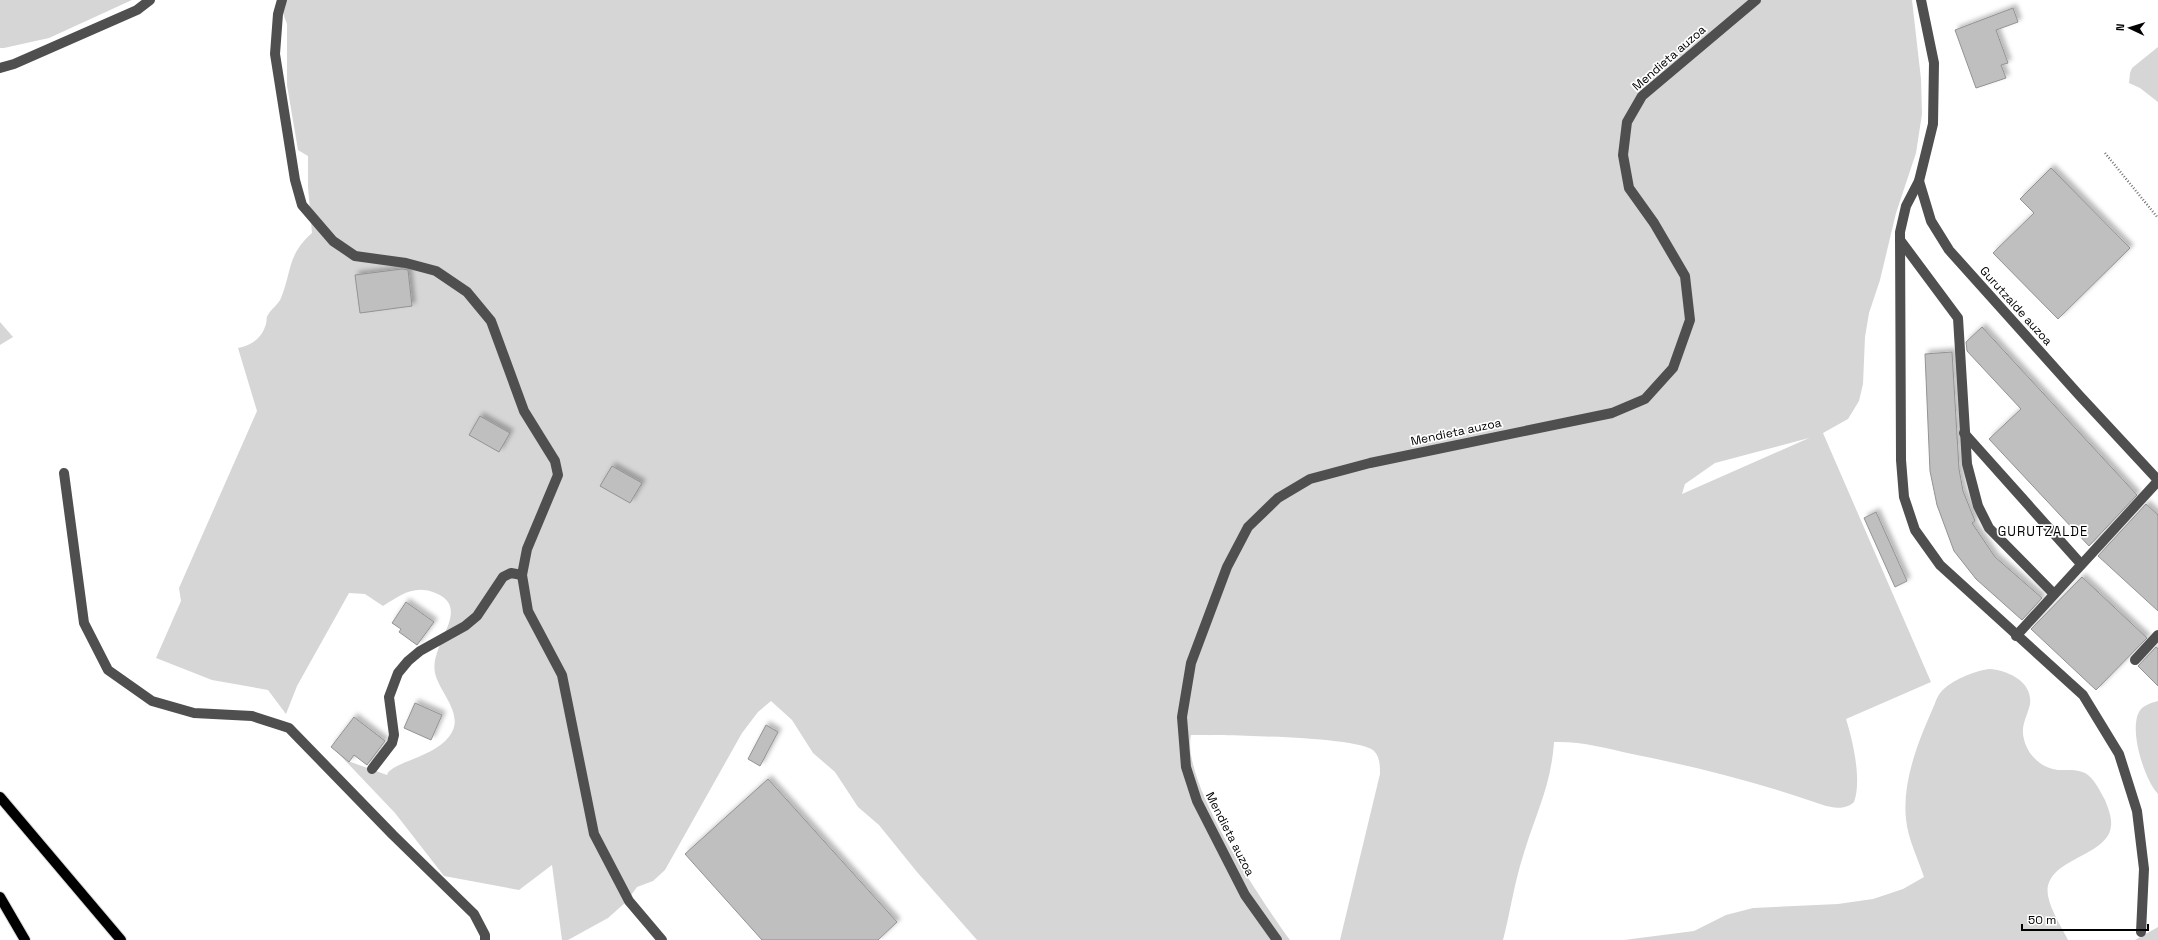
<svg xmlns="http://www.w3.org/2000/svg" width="2158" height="940" font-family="'Space Grotesk',sans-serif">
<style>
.green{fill:#d6d6d6;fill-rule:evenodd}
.building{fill:#bfbfbf;stroke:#939393;filter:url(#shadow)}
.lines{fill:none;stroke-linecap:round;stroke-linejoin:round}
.major-casing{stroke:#dbdbdb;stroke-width:12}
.path{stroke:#717171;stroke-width:2.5;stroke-dasharray:1 2;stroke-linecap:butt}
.minor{stroke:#4f4f4f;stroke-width:10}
.major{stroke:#000;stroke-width:10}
.labels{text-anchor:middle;stroke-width:3.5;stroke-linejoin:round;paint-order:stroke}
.street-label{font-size:12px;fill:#000;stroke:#fff}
.neighbourhood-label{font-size:13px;letter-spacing:1px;fill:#000;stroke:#fff}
</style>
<defs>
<filter id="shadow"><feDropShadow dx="3.5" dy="-3.5" stdDeviation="2" flood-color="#0004"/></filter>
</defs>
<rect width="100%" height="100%" fill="#fff"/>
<!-- green -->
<g class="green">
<path d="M0 0H132L49 38 4 48H0Z"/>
<path d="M278 0H1912L1921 79 1922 114 1916 153 1896 213 1880 280 1869 313 1865 337 1863 384 1859 401 1848 419 1823 433 1931 682 1846 719C1853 741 1862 781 1854 802 1841 814 1821 804 1808 800 1750 780 1691 766 1632 754 1606 748 1580 741 1554 742 1551 787 1535 815 1523 856 1514 884 1510 913 1503 940H1340L1380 774C1380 766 1380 757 1374 751 1359 736 1219 735 1191 735 1181 782 1261 900 1290 940H977L917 872 879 825 858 807 835 772 813 753 792 720 771 701 758 712 742 733 665 870 653 881 637 887 626 902 608 918 568 940H562L552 865 519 890 444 876 395 813 336 751 348 761 387 775C391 761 440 758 453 730 461 711 439 691 435 673 429 643 475 607 433 592 413 585 399 596 383 606L365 594 349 593 297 686 286 714 268 690 212 680 156 658 181 601 179 588 257 411 238 348C252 345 262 338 266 324 267 321 266 317 268 315 271 309 278 305 281 298 292 271 287 255 312 233L308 187V156L298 150 287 85V24ZM1809 438 1682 494 1685 484 1715 463Z"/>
<path d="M2158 47V102L2140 88 2129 83 2130 73 2132 68Z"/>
<path d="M0 322 13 337 0 345Z"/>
<path d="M1989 669C2008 670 2033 682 2030 704 2028 714 2022 723 2023 734 2025 752 2039 768 2058 770 2067 770 2077 769 2085 773 2094 778 2100 791 2105 800 2108 808 2112 817 2111 826 2108 858 2042 858 2048 896 2051 911 2061 926 2068 940H1624L1694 931 1726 915 1753 908 1838 904 1873 899 1903 889 1924 877C1918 858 1908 840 1906 819 1902 782 1918 742 1933 708 1935 704 1937 696 1941 692 1951 680 1975 671 1989 669Z"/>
<path d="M2158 701V794C2144 779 2129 730 2139 712 2143 705 2151 703 2158 701Z"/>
<path d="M2158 927V940H2135Z"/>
</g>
<!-- building -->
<g class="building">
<path d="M2013 8 2018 22 1996 30 2008 63 2001 65 2006 78 1976 88 1955 30Z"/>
<path d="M2051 168 2130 248 2058 319 1993 253 2034 213 2020 199Z"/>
<path d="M402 269 408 270 412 306 360 313 355 275Z"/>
<path d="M1982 327 2137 495 2089 546 1989 439 2021 409 1967 351 1966 342Z"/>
<path d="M1952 352 1959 469 1963 491 1975 521 1972 523 1995 557 2042 598 2022 620 1976 579 1954 551 1937 505 1930 471 1925 354Z"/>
<path d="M480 416 510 433 499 452 469 435Z"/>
<path d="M612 466 642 483 630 503 600 486Z"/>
<path d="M2146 504 2158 515V611L2098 556Z"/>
<path d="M1876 512 1907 581 1895 587 1864 518Z"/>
<path d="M2082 577 2147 638 2096 690 2031 629Z"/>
<path d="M406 602 434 622 417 645 399 632 401 629 392 623Z"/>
<path d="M2156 647 2158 649V686L2138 666Z"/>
<path d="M415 703 442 715 431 740 404 728Z"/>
<path d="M354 717 385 741 367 765 354 755 349 762 331 747Z"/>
<path d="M766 725 778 732 760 766 748 759Z"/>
<path d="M768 779 897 922 878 940H762L685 854Z"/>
</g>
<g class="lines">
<!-- major casing -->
<g class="major-casing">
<g id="major">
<path d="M0 797 121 940"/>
<path d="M0 897 25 940"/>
</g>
</g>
<!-- path -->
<path class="path" d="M2105 153 2158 218"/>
<!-- minor -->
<g class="minor">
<path d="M282 0 278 14 275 54 295 180 302 205 333 241 355 256 406 263 436 271 467 292 491 321 524 411 555 461 558 475 527 549 522 575 528 611 562 675 594 834 629 901 662 940"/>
<path d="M1921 0 1934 63 1933 124 1919 181 1906 206 1900 232 1901 460 1904 497 1915 530 1940 565 2083 695 2119 754 2137 811 2144 869 2141 932"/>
<path d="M0 68 14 64 137 10 150 0"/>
<path d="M1919 181 1931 221 1949 250 2079 395 2158 480"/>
<path d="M1900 240 1958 318 1967 464 1978 506 1989 528 2054 594"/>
<path d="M1964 433 2081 564"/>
<path d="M64 473 84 623 108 670 152 701 194 713 252 716 289 728 393 835 474 914 485 935V940"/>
<path d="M2016 636 2158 481"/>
<path d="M2135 660 2158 635"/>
<path d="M372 769 392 743 394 735 389 697 398 673 408 661 420 651 465 626 477 616 503 577 511 573 522 575"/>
<path d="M1277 940 1245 895 1197 801 1186 767 1182 717 1191 663 1227 567 1248 527 1278 498 1310 479 1370 463 1612 413 1645 399 1673 368 1690 320 1685 276 1654 223 1629 188 1623 155 1627 122 1642 96 1756 0"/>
</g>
<!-- major -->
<use href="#major" class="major"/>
</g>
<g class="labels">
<!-- street labels -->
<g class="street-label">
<text transform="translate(1669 58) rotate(-41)" y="4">Mendieta auzoa</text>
<text transform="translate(2016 306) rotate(48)" y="4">Gurutzalde auzoa</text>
<text transform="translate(1456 432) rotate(-12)" y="4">Mendieta auzoa</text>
<text transform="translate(1230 834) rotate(63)" y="4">Mendieta auzoa</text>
</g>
<!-- neighbourhood labels -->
<g class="neighbourhood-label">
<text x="2043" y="536">GURUTZALDE</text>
</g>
</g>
<!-- north arrow -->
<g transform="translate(2130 28) rotate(274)" stroke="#ffffff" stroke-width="3" paint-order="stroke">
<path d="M0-3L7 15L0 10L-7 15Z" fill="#000000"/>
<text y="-6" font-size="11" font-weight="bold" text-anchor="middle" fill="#000000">N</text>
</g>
<!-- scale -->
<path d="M2022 924v6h126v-6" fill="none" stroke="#000000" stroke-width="2"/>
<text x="2028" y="924" font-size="12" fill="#000000" stroke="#ffffff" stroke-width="3" paint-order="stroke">50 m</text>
</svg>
